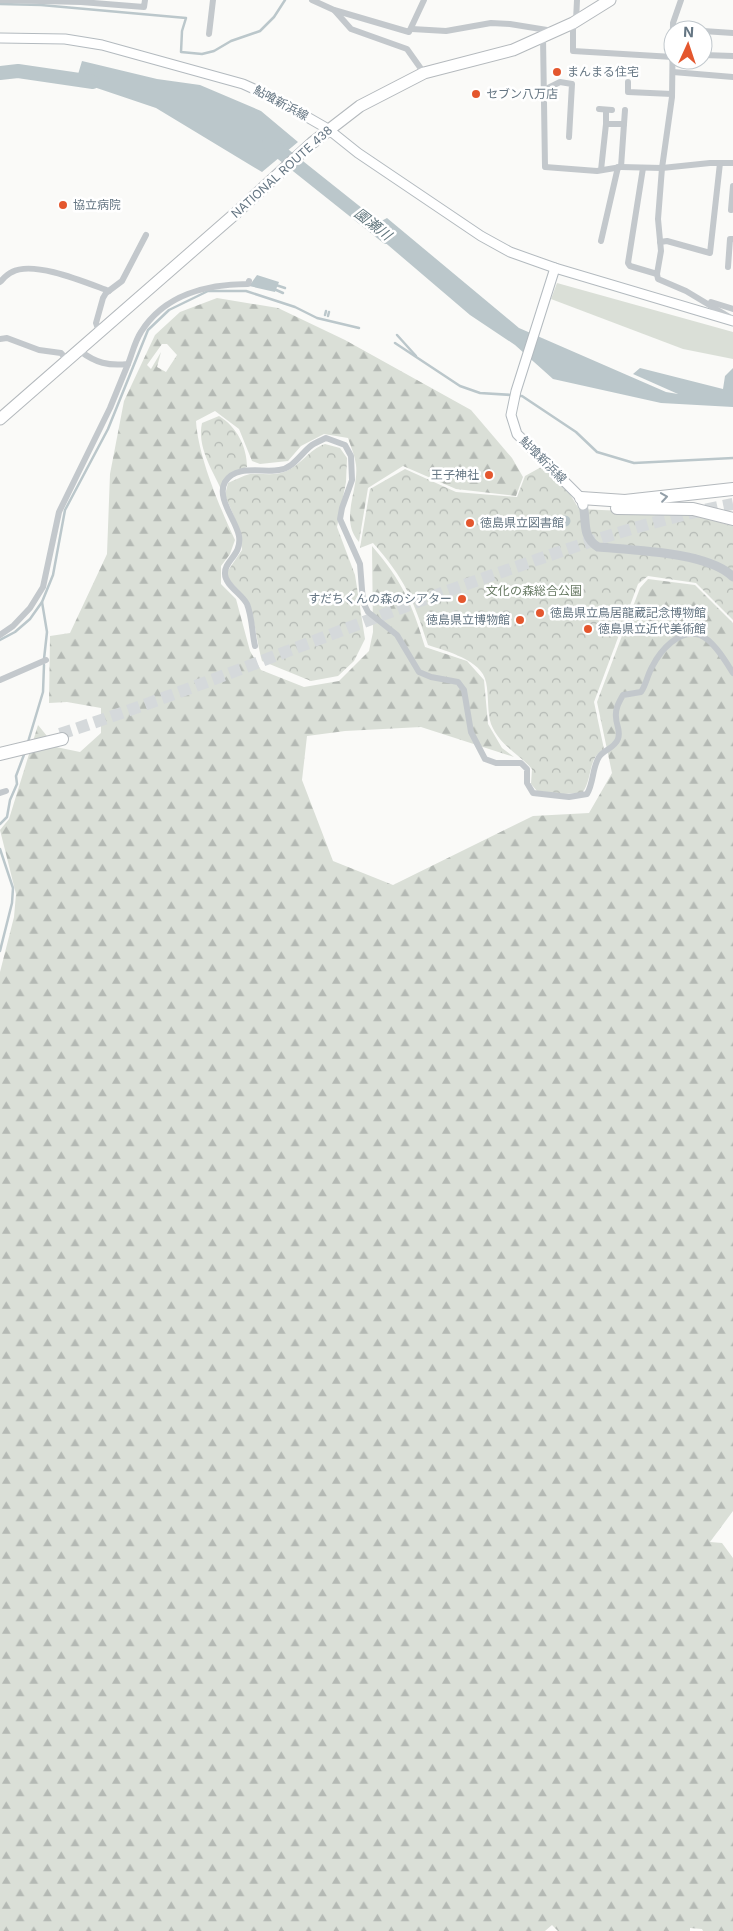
<svg xmlns="http://www.w3.org/2000/svg" width="733" height="1931" font-family="Inter,'Noto Sans JP',sans-serif">
<style>
.grass{fill:#dadfd7}
.forest{fill:url(#forest-firs);fill-rule:evenodd}
.park{fill:url(#park-crowns)}
.water{fill:#bbc7cb}
.lines{fill:none;stroke-linecap:round;stroke-linejoin:round}
.stream{stroke:#bbc7cb;stroke-width:2.5}
.river{stroke:#bbc7cb;stroke-width:14}
.motorway-tunnel{stroke:#d5d9db;stroke-width:12;stroke-dasharray:12 6;stroke-linecap:butt}
.secondary-casing{stroke:#b3babf;stroke-width:11}
.trunk-casing{stroke:#b4b9bd;stroke-width:13}
.motorway-casing{stroke:#b4b9bd;stroke-width:14}
.minor{stroke:#c3c8cc;stroke-width:6}
.tertiary{stroke:#c3c8cc;stroke-width:9}
.secondary{stroke:#fff;stroke-width:9}
.trunk{stroke:#fff;stroke-width:11}
.motorway{stroke:#fff;stroke-width:12}
.oneway{stroke:#939fa8}
.poi-dot{fill:#e4572e;stroke:#fff;stroke-width:2}
.labels{text-anchor:middle;stroke-width:5;stroke-linejoin:round;paint-order:stroke}
.poi-label{font-size:12px;fill:#657683;stroke:#fff;text-anchor:start}
.street-label{font-size:12px;fill:#657683;stroke:#fff}
.park-label{font-size:12px;fill:#687a64;stroke:#fff}
.water-label{font-size:14px;font-style:italic;fill:#60757c;stroke:#fff}
</style>
<defs>
<pattern id="forest-firs" width="22" height="20" patternUnits="userSpaceOnUse" patternTransform="scale(1.25)"><rect width="22" height="20" fill="#dadfd7"/><path d="M5 1l3.5 6h-7zM16 11l3.5 6h-7z" fill="#b4b9b4"/></pattern>
<pattern id="park-crowns" width="20" height="18" patternUnits="userSpaceOnUse" patternTransform="scale(1.25)"><rect width="20" height="18" fill="#dadfd7"/><path d="M2 6a3 3 0 1 1 6 0M12 15a3 3 0 1 1 6 0" fill="none" stroke="#b4b9b4"/></pattern>
</defs>
<rect width="100%" height="100%" fill="#fafaf8"/>
<!-- grass -->
<path class="grass" d="M557 283 733 332V359L683 349 551 299Z"/>
<!-- forest -->
<path class="forest" d="M217 298 278 308 345 340 471 410 512 458 523 477 516 496 456 489 403 466 368 488 359 542C339 520 359 490 356 465 355 456 351 447 348 438L324 434 301 446 288 461 260 464 252 461 239 429 215 411 196 421C198 456 220 508 235 540L230 554 221 566V584L236 599 250 651 261 670 304 687 339 681 369 651 373 632 372 546C402 581 412 603 425 647L467 661 484 680 488 724 502 748 514 757 421 727 345 731 307 736 302 780 333 861 393 885 533 816 589 813 612 773 597 702 640 588 648 579 695 585 733 623V1511L710 1542 722 1543 733 1558V1931H703L702 1929 690 1928V1931H558L552 1925 545 1931H0V972L14 917 16 894 0 830 9 819 38 725 56 747 80 752 101 733V708L67 702 49 703 50 636 70 633 107 554 110 474 124 401 155 335 180 312ZM162 344H167L177 355 166 372 157 367 161 352 151 369 147 365Z"/>
<!-- park -->
<g class="park">
<path d="M219 416C237 427 247 447 247 467L231 474 221 489C211 468 197 446 202 423Z"/>
<path d="M325 444 340 448 347 458 346 482 337 527 355 575 365 639 354 661 338 676 311 681 262 661C252 624 258 607 228 579L227 572 242 550 241 533 225 495 228 483C235 480 242 476 250 474 261 473 274 476 284 472 301 466 309 449 325 444Z"/>
<path d="M543 466 565 486 579 509 647 512 679 511 733 526V620L696 583 648 576 638 584 594 702 604 749C587 758 593 780 582 793L563 794 537 791 531 784 532 769C518 753 500 746 491 724 487 712 489 696 486 682 482 660 446 651 428 645 413 599 405 579 373 543L360 548 370 489 405 469 456 492 517 497 525 476Z"/>
</g>
<!-- water -->
<g class="water">
<path d="M82 61 157 79 200 85 261 111 298 142 262 172 156 108 76 81Z"/>
<path d="M387 218 519 328 666 392 678 394 633 374 640 368 723 389 725 376 733 368V407L661 403 553 379 515 345 470 315 368 228Z"/>
<path d="M257 275 279 282 275 292 249 286Z"/>
<circle cx="565" cy="521" r="5.5"/>
</g>
<g class="lines">
<!-- stream -->
<g class="stream">
<path d="M0 4 41 5 186 18 182 31 181 52 202 54 214 51 231 41 260 31 274 17 285 0"/>
<path d="M276 285 285 288"/>
<path d="M274 289 283 293"/>
<path d="M325 315 326 311"/>
<path d="M328 316 329 312"/>
<path d="M397 335 416 356"/>
<path d="M395 343 460 386 480 393 512 395"/>
<path d="M518 396H522L576 432 597 452 634 463 733 458"/>
<path d="M42 602 47 632 44 659"/>
<path d="M0 640 15 632 30 619 42 602 53 575 65 510 108 429 148 330 169 310 208 291H246L295 307 317 318 359 328"/>
<path d="M28 742 43 692 44 665"/>
<path d="M0 824 7 817 10 800 17 784 16 776 25 752"/>
<path d="M0 849 13 888 12 903 0 951"/>
</g>
<!-- river -->
<g class="river">
<path d="M0 73 18 71 93 82"/>
<path d="M269 143 387 237"/>
</g>
<!-- motorway-tunnel -->
<path class="motorway-tunnel" d="M60 734C215 683 364 618 519 566 589 541 660 518 733 504"/>
<!-- secondary casing -->
<g class="secondary-casing">
<g id="secondary">
<path d="M0 38 65 39 102 45 243 84 274 98 328 129 358 153 481 236 510 252 555 268 733 321"/>
<path d="M555 268 516 391 511 415 517 434 581 498 583 505"/>
</g>
</g>
<!-- trunk casing -->
<g class="trunk-casing">
<path id="trunk" d="M0 419 236 213 312 143 360 106 424 73 513 50 573 23 610 0"/>
</g>
<!-- motorway casing -->
<g class="motorway-casing">
<g id="motorway">
<path d="M581 498 625 501 733 489"/>
<path d="M617 508 693 509 733 519"/>
<path d="M0 754 62 739"/>
</g>
</g>
<!-- minor -->
<g class="minor">
<path d="M0 0 81 2 144 7 145 0"/>
<path d="M312 0 334 10 409 32 424 0"/>
<path d="M335 11 351 29 407 49 424 73"/>
<path d="M576 21 577 0"/>
<path d="M573 23V51L673 57"/>
<path d="M412 29 446 31 491 23 510 24 553 31"/>
<path d="M673 29 685 30"/>
<path d="M703 31 733 33"/>
<path d="M209 34 213 0"/>
<path d="M543 37 545 167 597 171 621 167 624 124H606L601 170"/>
<path d="M703 55 733 56"/>
<path d="M673 72 733 77"/>
<path d="M628 82V92L672 94"/>
<path d="M544 90 560 82 572 84 569 137"/>
<path d="M599 109 612 110"/>
<path d="M606 124V110"/>
<path d="M624 124 625 110"/>
<path d="M621 167 662 168 672 97 673 23 681 0"/>
<path d="M643 168 628 263 630 266 657 274 661 251 658 219 662 168 710 163H733"/>
<path d="M731 210 733 186"/>
<path d="M601 241 618 167"/>
<path d="M660 242 667 241 710 253 720 163"/>
<path d="M728 267 730 239H733"/>
<path d="M657 274 658 279 686 291 731 318"/>
<path d="M0 282C4 278 7 274 12 272 34 260 87 283 109 291"/>
<path d="M711 302 733 309"/>
<path d="M100 334 96 323 103 298 106 293 122 281 146 235"/>
<path d="M0 339 7 338 39 350 61 353 68 361"/>
<path d="M80 351C96 363 108 366 128 364 132 354 135 341 141 332 164 295 207 284 248 284L249 281"/>
<path d="M0 635 13 626 30 608 43 587 59 512 110 408 128 364"/>
<path d="M255 646C252 633 252 616 247 604 242 594 225 585 225 574 224 560 242 556 239 536 236 520 216 498 225 482 236 464 263 473 279 470 294 468 301 453 312 445 316 442 322 440 326 438L345 445 351 456 352 480 342 508 340 519 360 564 363 602 368 612 397 635 419 672 431 677 458 682 464 690 471 732 485 759 496 763H521L527 769V783L533 793 569 797 587 794C594 782 592 768 599 757 604 749 614 749 618 739 621 729 616 726 616 717 615 709 619 702 623 695L641 692C646 685 647 676 652 667 660 651 679 628 700 635 713 640 726 662 733 673"/>
<path d="M0 680 46 660"/>
<path d="M0 793 6 791"/>
</g>
<!-- tertiary -->
<path class="tertiary" d="M583 505C587 520 581 537 598 547 632 550 709 552 733 577"/>
<!-- secondary -->
<use href="#secondary" class="secondary"/>
<!-- trunk -->
<use href="#trunk" class="trunk"/>
<!-- motorway -->
<use href="#motorway" class="motorway"/>
</g>
<!-- one-way arrows -->
<defs><path id="oneway-chevron" d="M-2-3.5L2.5 0L-2 3.5" fill="none" stroke-width="1.6" stroke-linecap="round" stroke-linejoin="round" transform="scale(1.25)"/></defs>
<use class="oneway" href="#oneway-chevron" transform="translate(664 497) rotate(-8)"/>
<!-- markers -->
<g class="poi-dot">
<circle cx="557" cy="72" r="5"/>
<circle cx="476" cy="94" r="5"/>
<circle cx="63" cy="205" r="5"/>
<circle cx="489" cy="475" r="5"/>
<circle cx="470" cy="523" r="5"/>
<circle cx="462" cy="599" r="5"/>
<circle cx="540" cy="613" r="5"/>
<circle cx="520" cy="620" r="5"/>
<circle cx="588" cy="629" r="5"/>
</g>
<g class="labels">
<!-- poi labels -->
<g class="poi-label">
<text x="567" y="76">まんまる住宅</text>
<text x="486" y="98">セブン八万店</text>
<text x="73" y="209">協立病院</text>
<text x="479" y="479" text-anchor="end">王子神社</text>
<text x="480" y="527">徳島県立図書館</text>
<text x="452" y="603" text-anchor="end">すだちくんの森のシアター</text>
<text x="550" y="617">徳島県立鳥居龍蔵記念博物館</text>
<text x="510" y="624" text-anchor="end">徳島県立博物館</text>
<text x="598" y="633">徳島県立近代美術館</text>
</g>
<!-- street labels -->
<g class="street-label">
<text transform="translate(281 103) rotate(28)" y="4">鮎喰新浜線</text>
<text transform="translate(282 172) rotate(-42)" y="4">NATIONAL ROUTE 438</text>
<text transform="translate(543 460) rotate(45)" y="4">鮎喰新浜線</text>
</g>
<!-- park labels -->
<g class="park-label">
<text x="534" y="595">文化の森総合公園</text>
</g>
<!-- water labels -->
<g class="water-label">
<text transform="translate(373 224) rotate(38)" y="5">園瀬川</text>
</g>
</g>
<!-- north arrow -->
<g transform="translate(688 45) rotate(3)"><circle r="24" fill="#ffffff" stroke="#c1c8cd"/>
<path d="M0-4L9 19L0 12L-9 19Z" fill="#e4572e"/>
<text y="-8" font-size="14" font-weight="bold" text-anchor="middle" fill="#657683">N</text>
</g>
</svg>
